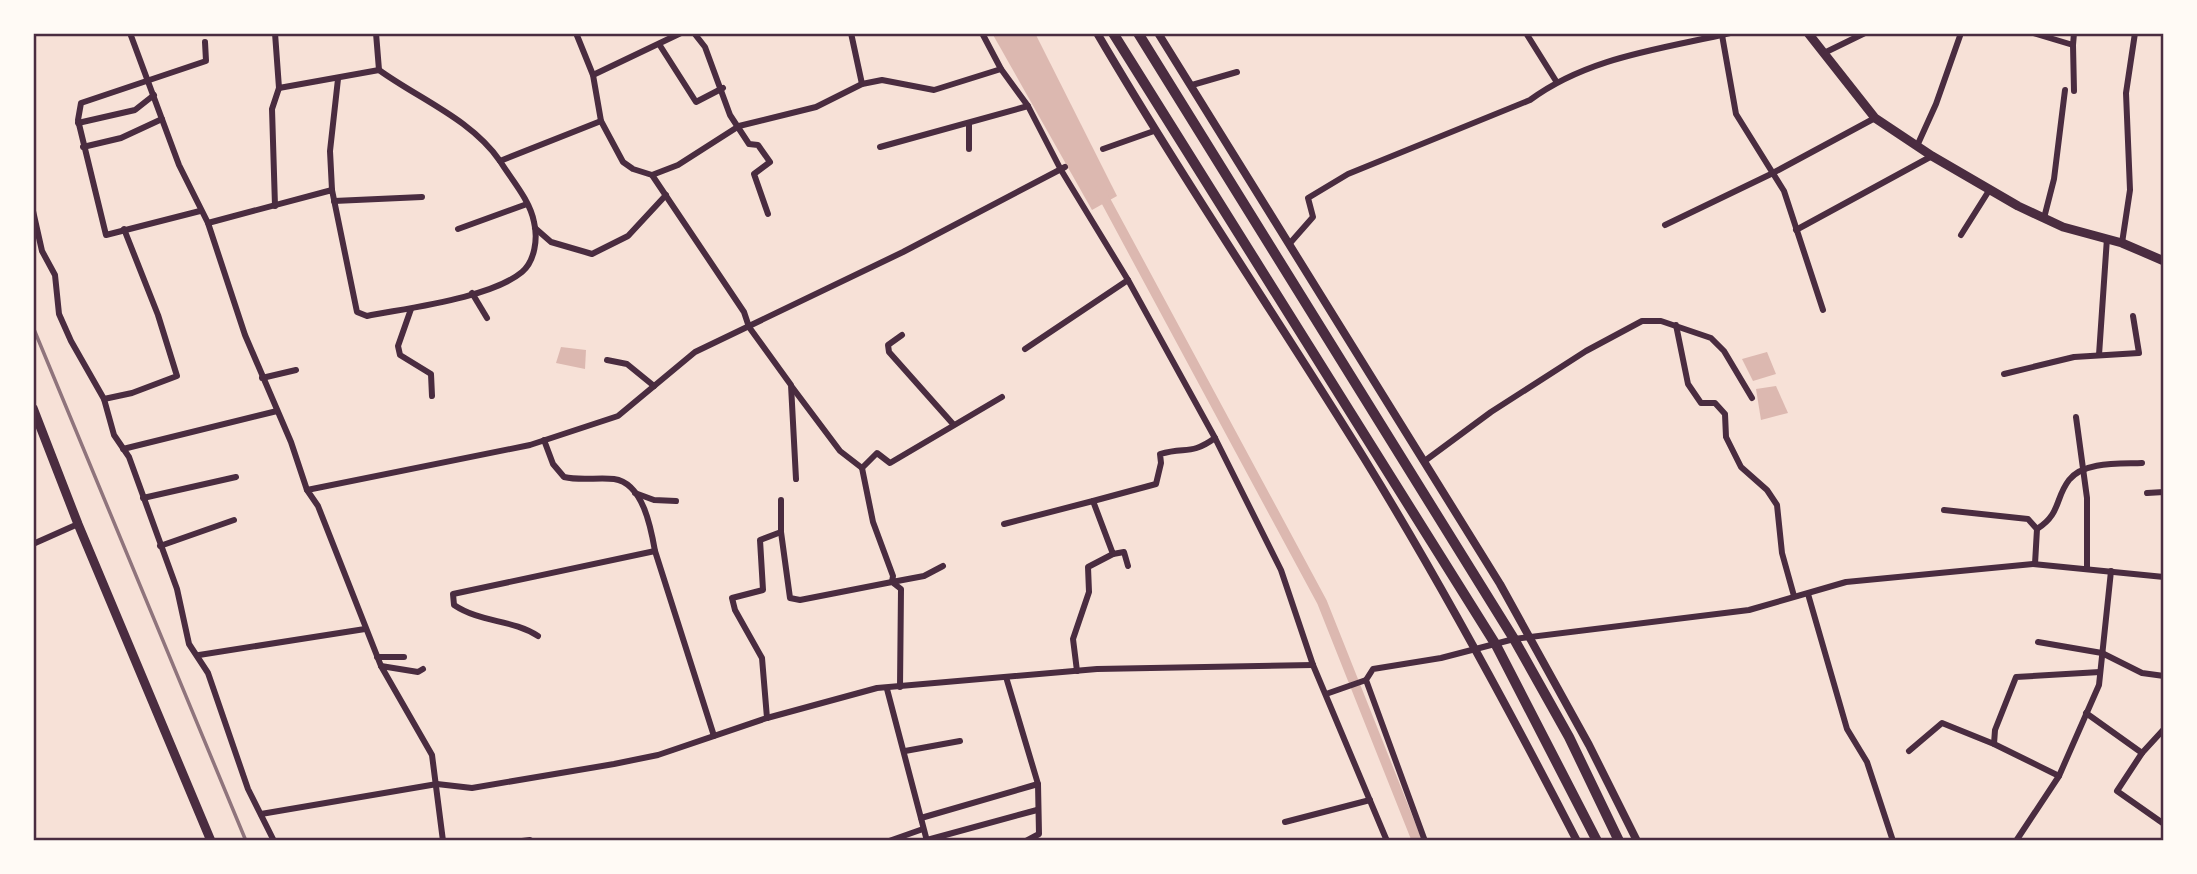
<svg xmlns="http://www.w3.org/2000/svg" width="2197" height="874" font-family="Raleway,sans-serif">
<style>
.water{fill:#dcb8b0}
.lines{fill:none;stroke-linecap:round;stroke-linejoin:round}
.canal{stroke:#dcb8b0;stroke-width:10}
.minor{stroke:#4a2c40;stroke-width:6}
.tertiary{stroke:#4a2c40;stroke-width:8}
.secondary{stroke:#4a2c40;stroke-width:9}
.trunk{stroke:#4a2c40;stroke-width:10}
.rail{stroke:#8f747c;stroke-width:3.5}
.neatline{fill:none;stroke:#4a2c40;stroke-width:2.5}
</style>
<rect width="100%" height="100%" fill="#f7e1d7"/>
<!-- water -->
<g class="water">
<path d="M992 33H1035L1117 196 1092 210Z"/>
<path d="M561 347 586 350 585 369 556 363Z"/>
<path d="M1767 352 1776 374 1753 381 1742 359Z"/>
<path d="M1776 386 1788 413 1761 420 1756 389Z"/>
</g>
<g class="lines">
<!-- canal -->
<path class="canal" d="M1100 190 1322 602 1417 841"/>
<!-- minor -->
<g class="minor">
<path d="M68 33H96"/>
<path d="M130 33 179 165 208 223 245 335 291 442 307 490"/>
<path d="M275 33 279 88 379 70 376 33"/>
<path d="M576 33 593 75 601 121 623 162 633 169 652 175 744 312 749 327 791 385 796 479"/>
<path d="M694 33 705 47 730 115 749 144 758 145 770 162 754 174 768 214"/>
<path d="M851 33 862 84"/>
<path d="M982 33 1001 69 1028 106 1061 170 1128 280 1215 438 1281 570 1313 665 1387 841"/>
<path d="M1526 33 1556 81"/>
<path d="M2033 33 2073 45 2074 33"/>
<path d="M1722 35 1736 114 1784 191 1823 310"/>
<path d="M659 44 696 102 723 88"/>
<path d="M2073 45 2074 91"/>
<path d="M1824 53 1865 33"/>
<path d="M379 70C419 99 471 119 500 161L601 121"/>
<path d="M593 75 681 33"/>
<path d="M1192 85 1237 72"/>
<path d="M78 123 135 110 154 95"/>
<path d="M969 124V149"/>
<path d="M1917 146 1936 104 1961 33"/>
<path d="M83 147 121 138 162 119"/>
<path d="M880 147 1028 106"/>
<path d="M1103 149 1154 131"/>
<path d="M652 175 678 165 739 126 816 107 862 84 882 80 934 90 1001 69"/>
<path d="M332 190 330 151 338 79"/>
<path d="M334 201 422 197"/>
<path d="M275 206 272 109 279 88"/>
<path d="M33 211 42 251 55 275 59 314 71 341 104 399 114 435 129 457 177 589 189 644 208 673 248 789 274 841"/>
<path d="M200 211 106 235 78 120 81 103 206 61 205 42"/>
<path d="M2044 218 2054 179 2065 90"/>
<path d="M208 223 332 190 357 312 367 316C407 308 491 298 522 272 535 261 538 238 534 222 530 200 511 179 500 161"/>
<path d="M1665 225 1771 174 1875 118"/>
<path d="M535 228 551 242 592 254 628 236 666 195"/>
<path d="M458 229 527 204"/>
<path d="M1796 230 1932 156"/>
<path d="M1961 235 1990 189"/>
<path d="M1291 242 1313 217 1308 198 1348 174 1530 100C1588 57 1661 49 1730 33"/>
<path d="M2122 243 2130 190 2126 93 2135 33"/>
<path d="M472 293 487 318"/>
<path d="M411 309 398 346 400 355 431 374 432 396"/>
<path d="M1676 325 1688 384 1701 403H1715L1725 414 1726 437 1741 467 1767 490 1777 505 1782 553 1794 596"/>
<path d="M902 335 888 345 889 352 953 424"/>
<path d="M1025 349 1128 280"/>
<path d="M2099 355 2107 238"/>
<path d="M607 360 627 364 654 386"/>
<path d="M2004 374 2074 357 2139 353 2133 316"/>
<path d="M262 378 296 370"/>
<path d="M792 387 840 451 862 468"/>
<path d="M104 399 132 393 177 376 158 315 124 229"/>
<path d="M2076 417 2087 498V569"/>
<path d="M544 440 553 464 564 477C581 481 598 477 614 479 643 483 651 528 655 551L714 736"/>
<path d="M123 449 277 411"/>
<path d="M1426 460 1491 412 1586 351 1642 321H1661L1711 338 1724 351 1752 398"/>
<path d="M635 493 654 500 676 501"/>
<path d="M2147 493 2164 492"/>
<path d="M143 498 236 477"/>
<path d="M781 500V532L790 598 800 600 892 582 901 589 900 687"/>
<path d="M1944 510 2028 519 2037 529"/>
<path d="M1004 524 1093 501"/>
<path d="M33 544 78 524"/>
<path d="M160 546 234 520"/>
<path d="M2035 564 2037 529C2061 514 2055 498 2069 480 2084 461 2121 464 2142 463"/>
<path d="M943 566 924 576 892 582 893 576 873 522 862 468 877 453 890 463 1002 397"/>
<path d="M1128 566 1124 552 1113 554 1093 501 1156 484 1161 463 1160 454C1186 446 1190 456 1215 438"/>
<path d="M1808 594 1847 729 1867 762 1893 841"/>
<path d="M538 636C512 619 481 623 454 605L453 594 655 551"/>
<path d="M2038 642 2102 653 2142 673 2164 676"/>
<path d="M199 655 365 629"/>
<path d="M377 657H404"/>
<path d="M381 666 418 672 423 669"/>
<path d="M1077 671 1073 639 1089 592 1088 567 1113 554"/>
<path d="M1006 677 1038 784 1039 834 1026 841"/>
<path d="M887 689 927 841"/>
<path d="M1326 694 1366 680"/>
<path d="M2086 713 2142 753 2117 791 2164 824"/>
<path d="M767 718 762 658 735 610 732 598 763 590 760 540 781 532"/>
<path d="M905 751 960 741"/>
<path d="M1909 751 1942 723 1994 744"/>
<path d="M2142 753 2164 729"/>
<path d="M2059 776 1994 744 1995 730 2016 677 2100 672"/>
<path d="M261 814 437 784 472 788 614 764 658 755 767 718 877 688 1097 669 1313 665"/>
<path d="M921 818 1038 784"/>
<path d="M1285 822 1370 800"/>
<path d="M927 840 1037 810"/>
<path d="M443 841 432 755 381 666 318 506 307 490 530 445 618 416 695 352 903 252 1065 167"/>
<path d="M522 841 530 840"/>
<path d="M889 841 923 829"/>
<path d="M1425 841 1366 680 1373 669 1441 658 1514 639 1749 610 1846 582 2033 564 2164 577"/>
<path d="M2016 841 2059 776 2099 685 2111 571"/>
</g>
<!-- tertiary -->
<g class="tertiary">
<path d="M1097 33C1182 178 1276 316 1364 458 1441 583 1510 711 1577 841"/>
<path d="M1158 33 1500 584 1589 745 1637 841"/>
</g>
<!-- secondary -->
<g class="secondary">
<path d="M1808 33 1875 118 1932 156 2018 206 2063 227 2122 243 2164 261"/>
<path d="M33 408 78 524 211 841"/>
</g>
<!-- trunk -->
<g class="trunk">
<path d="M1113 33 1496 645 1597 841"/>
<path d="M1138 33 1514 639 1569 737 1619 841"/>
</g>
<!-- rail -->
<path class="rail" d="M33 327 246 841"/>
</g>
<!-- border -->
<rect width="2197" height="874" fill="none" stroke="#fffaf5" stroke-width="70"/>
<rect x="35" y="35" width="2127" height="804" class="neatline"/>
</svg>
